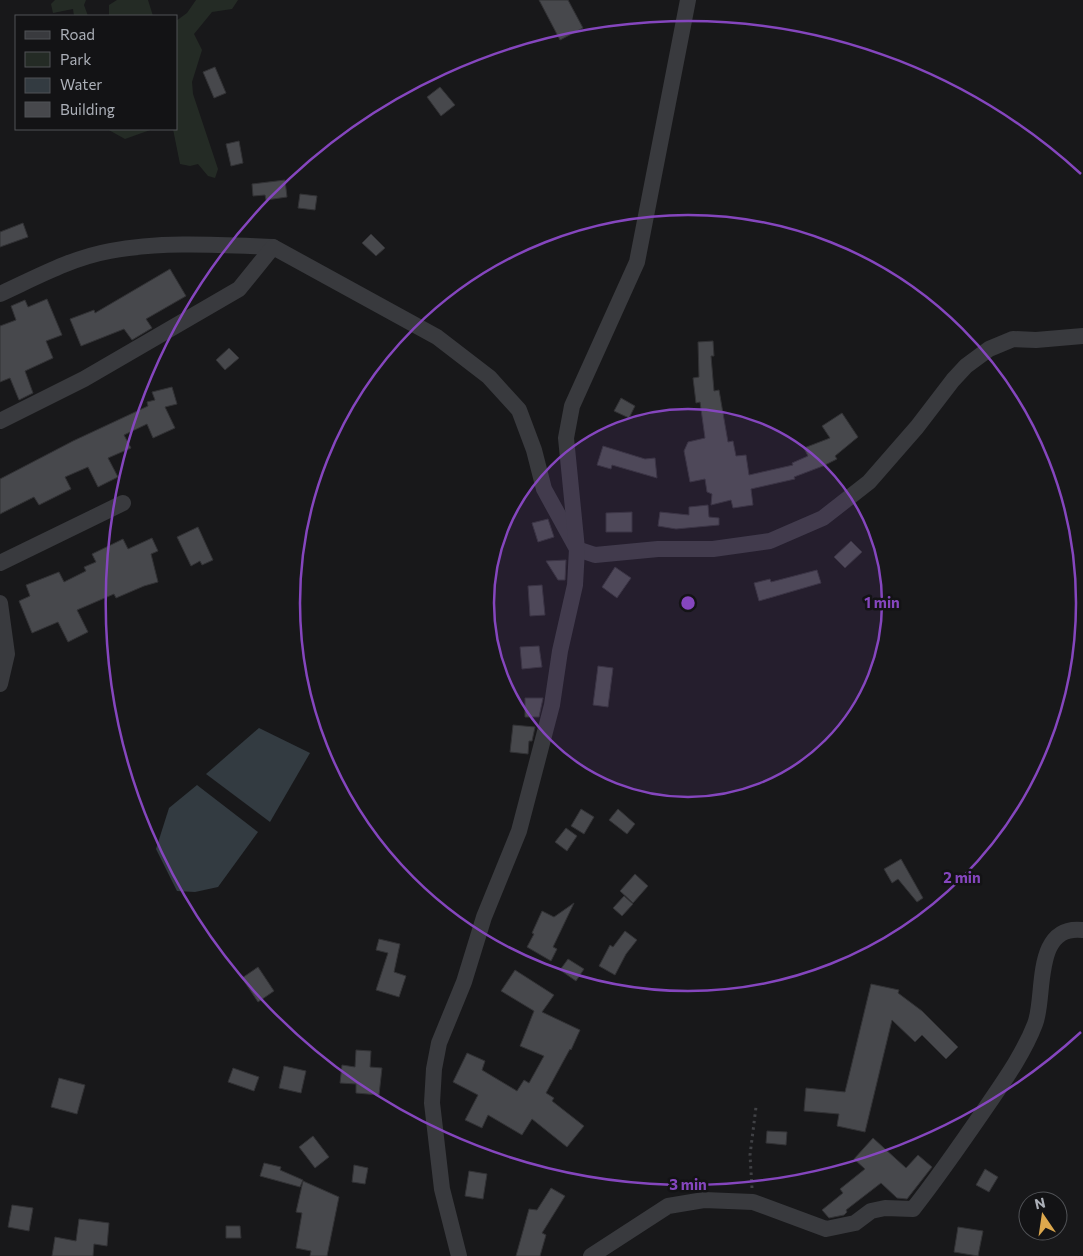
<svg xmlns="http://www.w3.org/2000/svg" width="1083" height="1256" font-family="Commissioner,sans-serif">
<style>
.green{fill:#242b25}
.water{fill:#333b41}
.building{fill:#47484c;stroke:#323235}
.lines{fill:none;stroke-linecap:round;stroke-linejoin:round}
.path{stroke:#404145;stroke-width:3;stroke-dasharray:2.5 4;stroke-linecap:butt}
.minor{stroke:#393a3e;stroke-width:16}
.ring{fill:none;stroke:#8546be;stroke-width:2.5}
.centre{fill:#8546be;stroke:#131315;stroke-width:2.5}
.ring-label{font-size:15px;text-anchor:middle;font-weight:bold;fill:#8546be;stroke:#131315;stroke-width:5;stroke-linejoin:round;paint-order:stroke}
</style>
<rect width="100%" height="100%" fill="#18181a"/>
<!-- green -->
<g class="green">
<path d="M55 0H86L84 5 88 16H74L73 9 53 13 51 4Z"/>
<path d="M117 0H148L153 16H109V5Z"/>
<path d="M196 0H238L232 9 212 12 194 34 202 50 192 82 193 94 218 169 215 178 208 176 198 164 190 166 180 164 173 129H176V21L187 13Z"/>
<path d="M107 129H153L125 139Z"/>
</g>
<!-- water -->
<g class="water">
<path d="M259 728 310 753 270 822 206 774Z"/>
<path d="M197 785 258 832 218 887 195 892 177 891 156 849 169 808Z"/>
</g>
<!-- building -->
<g class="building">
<path d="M539 0H568L583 28 560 40Z"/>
<path d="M215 67 226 93 214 98 203 72Z"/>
<path d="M440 87 455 105 441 116 427 97Z"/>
<path d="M239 141 243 163 231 166 226 144Z"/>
<path d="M285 180 287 197 266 200 265 195 253 196 252 184Z"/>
<path d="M300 194 317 196 315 210 298 208Z"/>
<path d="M23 223 28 237 0 247V232Z"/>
<path d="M371 234 385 248 376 256 362 243Z"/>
<path d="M170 269 186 296 146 319 152 328 132 340 124 329 81 346 70 319 94 310 95 313Z"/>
<path d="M47 299 62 335 46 341 53 358 25 371 33 393 19 400 10 378 0 382V326L16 320 11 306 25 300 28 307Z"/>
<path d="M713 341 714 356H711L714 391 719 390 728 442 733 441 736 456 746 455 749 475 793 465 792 463 808 456 804 448 830 438 822 426 842 413 858 437 835 456 837 459 823 466 794 477 795 479 751 489 753 505 733 508 731 500 711 505 712 494 707 492 705 479 690 482 684 451 688 442 705 438 700 402 696 403 693 378 699 377 698 342Z"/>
<path d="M229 348 239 358 225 370 216 360Z"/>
<path d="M172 387 177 404 165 407 175 428 153 438 147 424 124 435 131 448 108 458 118 477 98 487 88 467 65 477 71 489 39 505 34 497 0 514V479L73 441 148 406 147 402 155 400 152 392Z"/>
<path d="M621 398 635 406 629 418 614 411Z"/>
<path d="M603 446 645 459 655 458 657 478 612 465 611 469 597 465Z"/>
<path d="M708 505 709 517 719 518V525L676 529 658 526 660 512 689 515V507Z"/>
<path d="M632 512V532H606V513Z"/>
<path d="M548 519 554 537 538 542 532 523Z"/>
<path d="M198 527 213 560 202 565 200 561 191 566 177 537Z"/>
<path d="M152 538 158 551 151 554 158 582 144 586 116 598 114 594 77 610 88 632 68 642 58 622 32 633 19 601 30 596 26 585 59 572 64 582 86 571 84 567 96 562 92 554 123 539 128 549Z"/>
<path d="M851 541 862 552 845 568 834 557Z"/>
<path d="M566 560 565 580H558L546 561Z"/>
<path d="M615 567 631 578 617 598 602 587Z"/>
<path d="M817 570 821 583 759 601 754 583 770 579 771 582Z"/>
<path d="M542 585 545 615 530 616 528 586Z"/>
<path d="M539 646 542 667 522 669 520 647Z"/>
<path d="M598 666 613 668 608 707 593 705Z"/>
<path d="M525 698H543L539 717H525Z"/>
<path d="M513 725 535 727 532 741H529L528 754 510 752Z"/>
<path d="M581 809 594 817 584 834 571 826Z"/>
<path d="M618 809 635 824 627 834 609 820Z"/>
<path d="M566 828 577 836 567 851 555 842Z"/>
<path d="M901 859 923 898 917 902 898 879 892 883 884 869Z"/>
<path d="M635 874 648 886 633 903 620 891Z"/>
<path d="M624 896 633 904 622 916 613 908Z"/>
<path d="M574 903 553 947 557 949 551 961 527 947 534 934 532 933 542 911 554 917Z"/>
<path d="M625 931 637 940 626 954 615 975 599 966 610 945 613 947Z"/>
<path d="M379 939 400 944 394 972 406 976 399 997 376 990 388 953 376 950Z"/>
<path d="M568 959 584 969 576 981 560 970Z"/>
<path d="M258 967 274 991 258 1002 242 978Z"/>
<path d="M515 970 554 995 542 1012 580 1030 571 1050 570 1049 546 1093 554 1098 552 1101 584 1126 567 1147 532 1119 522 1135 488 1115 482 1128 465 1120 478 1095 453 1082 467 1053 485 1061 482 1070 517 1091 524 1080 529 1083 544 1056 520 1046 534 1011 501 991Z"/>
<path d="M871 984 899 990 898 993 922 1011 958 1047 946 1059 922 1035 915 1042 892 1020 865 1132 837 1126 839 1114 804 1111 806 1088 845 1092Z"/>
<path d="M356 1050 371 1051 370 1067 382 1068 379 1095 356 1093V1084L340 1083 342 1065 355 1067Z"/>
<path d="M284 1066 306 1071 301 1093 279 1088Z"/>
<path d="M233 1068 259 1077 254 1091 228 1082Z"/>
<path d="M59 1078 85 1085 77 1114 51 1107Z"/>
<path d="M767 1131 787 1132 786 1145 766 1143Z"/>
<path d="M313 1136 329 1157 315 1168 299 1147Z"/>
<path d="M873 1138 906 1168 918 1155 932 1167 907 1199 897 1198 881 1183 846 1210 847 1212 844 1215 829 1218 822 1210 843 1193 840 1189 865 1169 854 1159Z"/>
<path d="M264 1163 281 1167 280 1170 303 1180 300 1187 260 1176Z"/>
<path d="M354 1165 368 1168 365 1184 352 1182Z"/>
<path d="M985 1169 998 1177 989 1192 976 1185Z"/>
<path d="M469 1171 487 1174 483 1199 465 1196Z"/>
<path d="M303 1181 339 1197 327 1256H310L311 1251 296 1248 302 1213 296 1212Z"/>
<path d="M551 1188 565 1196 542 1233 546 1235 540 1256H516L529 1209 537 1210Z"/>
<path d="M12 1205 33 1208 29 1231 8 1227Z"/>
<path d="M79 1219 109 1223 107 1246 94 1244 93 1256H52L55 1237 76 1241Z"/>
<path d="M226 1226H240L241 1238H226Z"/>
<path d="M958 1227 983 1231 978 1256 954 1252Z"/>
</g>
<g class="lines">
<!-- path -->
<path class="path" d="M752 1188 750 1155 756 1107"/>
<!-- minor -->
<g class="minor">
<path d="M0 294C35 278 71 258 110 251 162 241 221 245 273 247"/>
<path d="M0 421 84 379 239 289 273 247 437 337 489 377 519 410 534 450 544 489 577 549 595 555 658 549H713L770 541 823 518 869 482 917 427 953 380 966 366 989 349 1013 339 1036 340 1083 336"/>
<path d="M0 563 123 503"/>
<path d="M0 603 7 654 0 684"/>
<path d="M459 1256 442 1189 432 1103 434 1069 439 1043 464 982 484 917 519 831 552 705 560 651 575 585 577 549 566 438 572 406 637 262 688 0"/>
<path d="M591 1256 668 1206 704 1200 753 1202 826 1229 855 1223 871 1211 885 1208 913 1209C939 1176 963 1141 987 1106 1004 1081 1024 1053 1035 1024 1046 997 1032 924 1083 930"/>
</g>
</g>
<!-- distance rings -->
<circle cx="688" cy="603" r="194" fill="#8546be" fill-opacity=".12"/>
<g class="ring">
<circle cx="688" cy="603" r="194"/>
<circle cx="688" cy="603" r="388"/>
<path d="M1081 1032A582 582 0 1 1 1081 174"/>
</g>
<circle cx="688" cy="603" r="8" class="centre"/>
<g class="ring-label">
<text x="882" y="608">1 min</text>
<text x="962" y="883">2 min</text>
<text x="688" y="1190">3 min</text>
</g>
<!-- legend -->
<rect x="15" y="15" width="162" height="115" fill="#131315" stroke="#505256"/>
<rect x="25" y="31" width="25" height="8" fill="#393a3e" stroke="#505256"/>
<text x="60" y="40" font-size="15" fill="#acb0b8">Road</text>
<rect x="25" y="52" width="25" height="15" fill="#242b25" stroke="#505256"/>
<text x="60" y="65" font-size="15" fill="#acb0b8">Park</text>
<rect x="25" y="78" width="25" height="15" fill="#333b41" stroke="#505256"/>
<text x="60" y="90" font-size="15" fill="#acb0b8">Water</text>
<rect x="25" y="102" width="25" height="15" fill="#47484c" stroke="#505256"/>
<text x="60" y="115" font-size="15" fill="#acb0b8">Building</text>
<!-- north arrow -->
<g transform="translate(1043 1216) rotate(347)"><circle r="24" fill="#131315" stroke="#505256"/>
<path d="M0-4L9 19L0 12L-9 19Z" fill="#dda84d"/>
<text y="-8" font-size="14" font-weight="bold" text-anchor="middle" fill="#acb0b8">N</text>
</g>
</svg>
